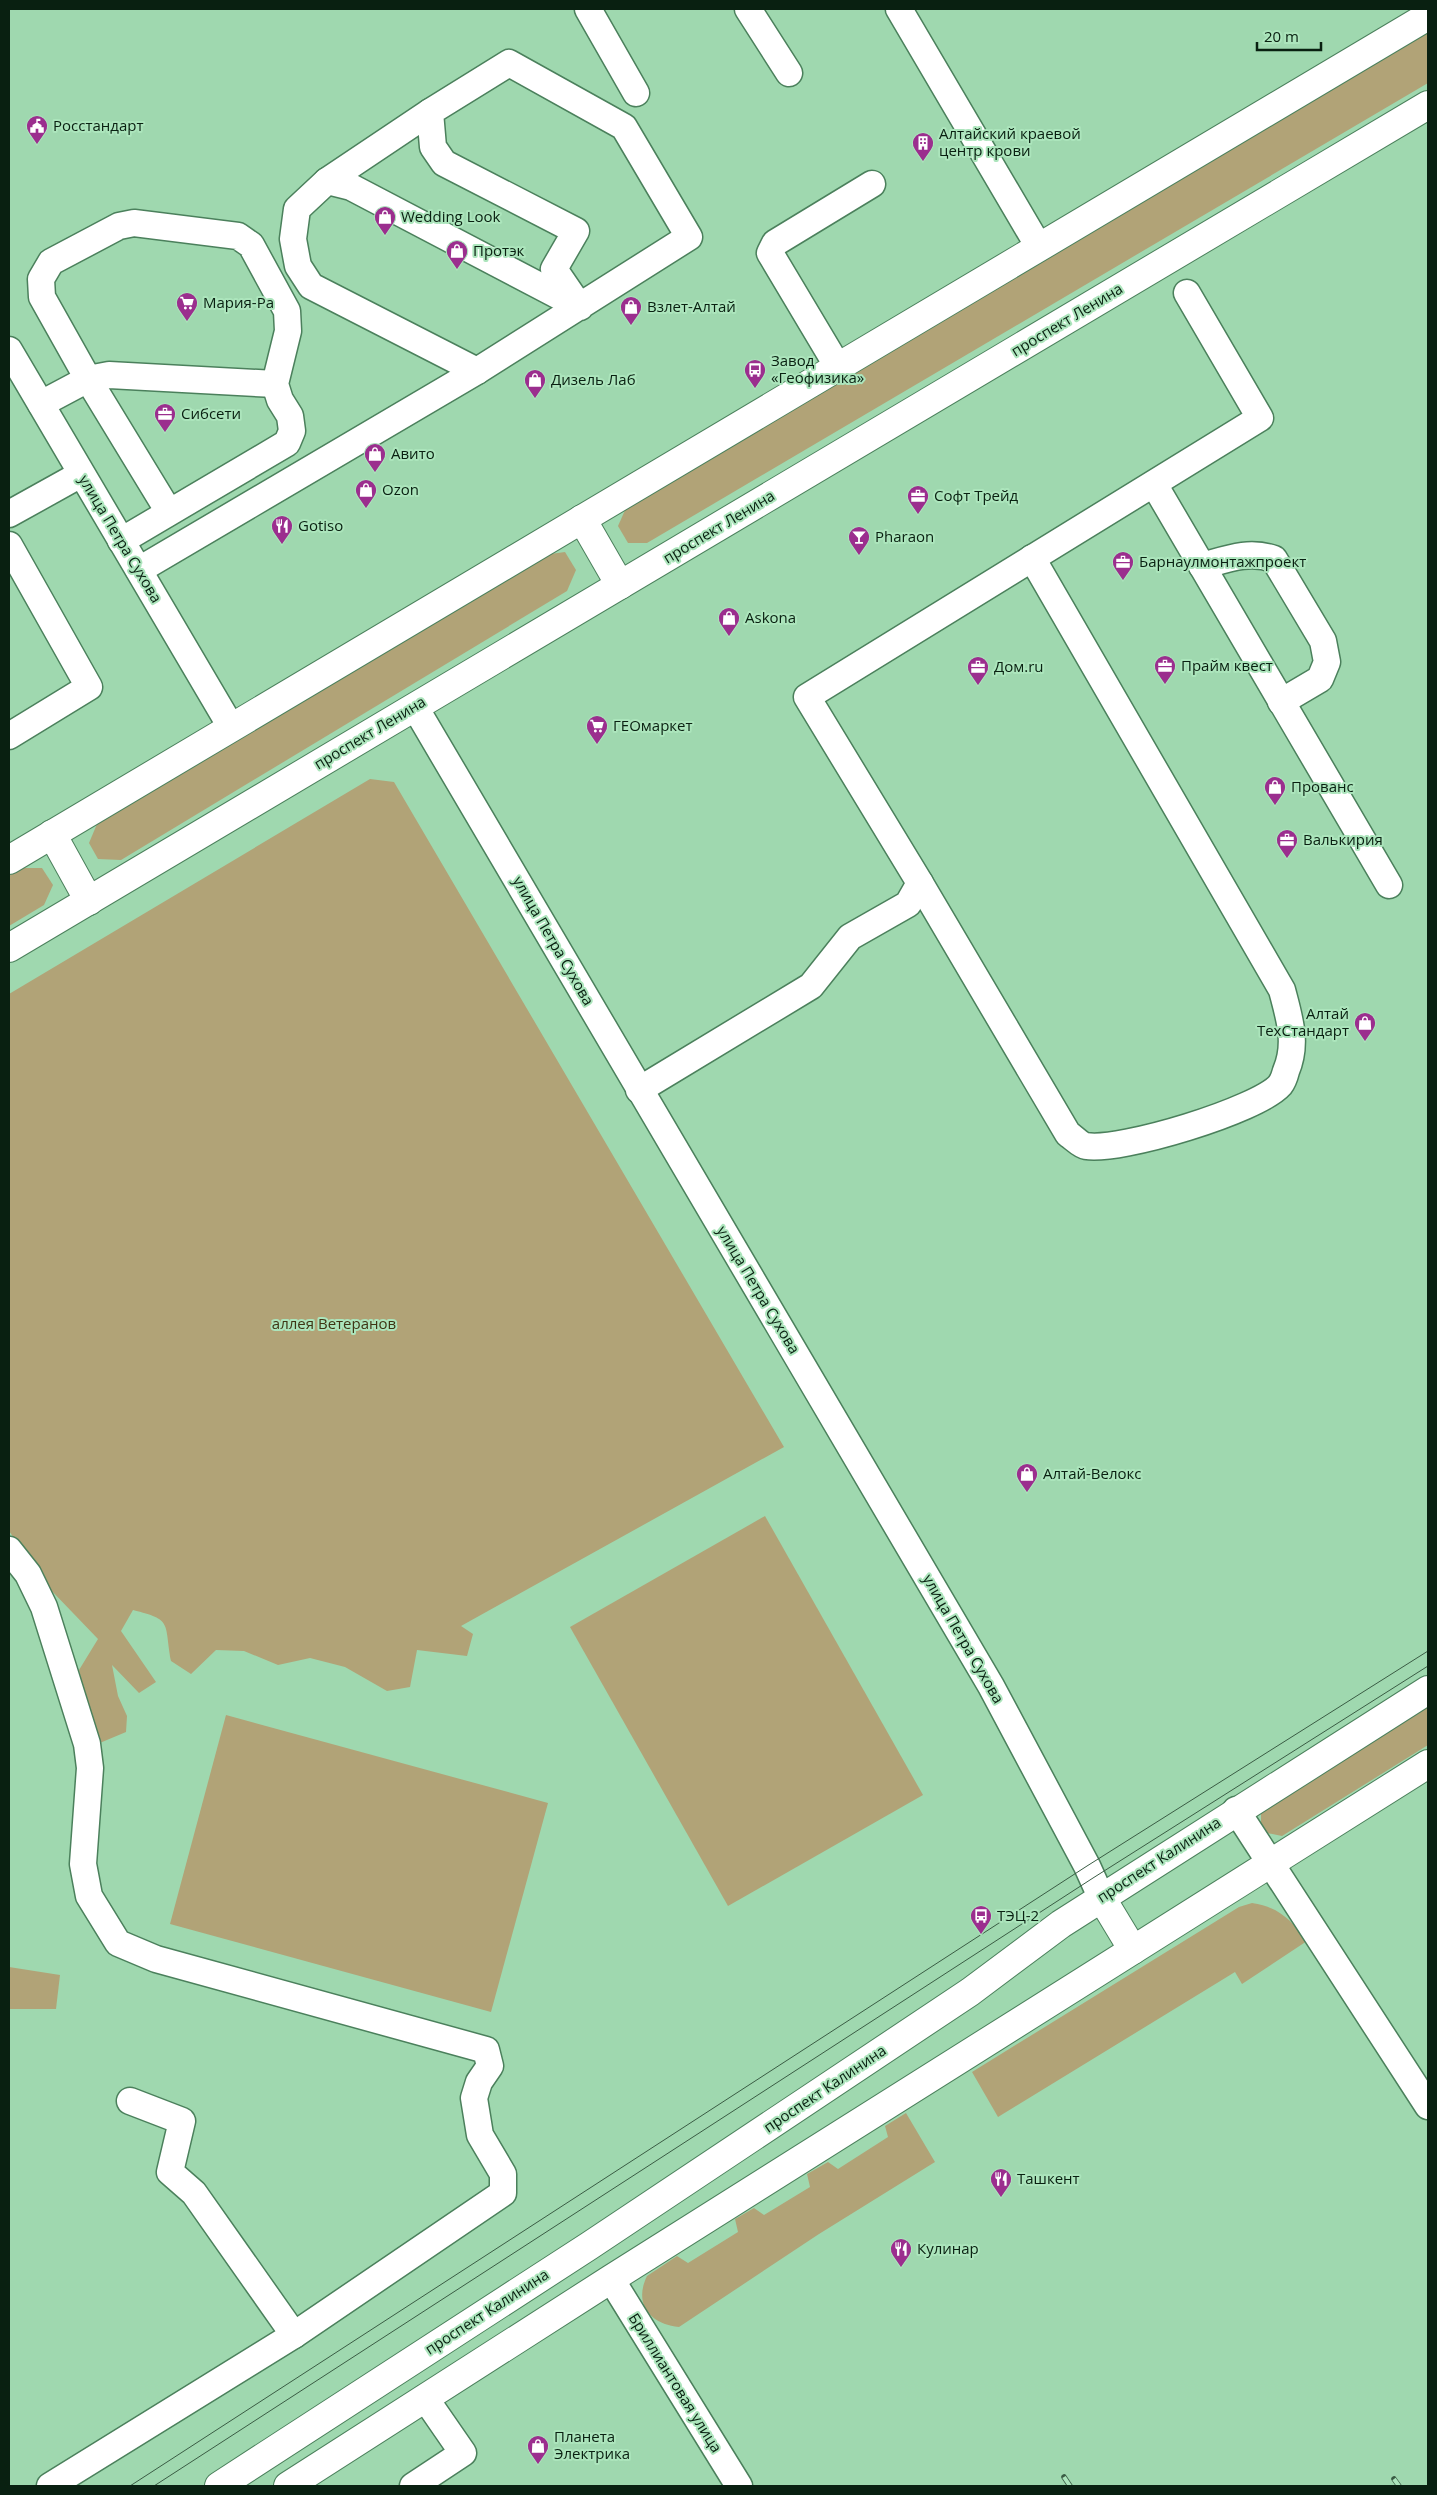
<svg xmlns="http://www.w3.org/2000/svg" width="1437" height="2495" font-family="'Open Sans',sans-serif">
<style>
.green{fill:#b1a377}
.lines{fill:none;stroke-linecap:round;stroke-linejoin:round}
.minor-casing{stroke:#4b805c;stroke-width:29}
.major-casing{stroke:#4b805c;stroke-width:30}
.minor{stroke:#fff;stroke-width:26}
.major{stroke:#fff;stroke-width:28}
.tram{stroke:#3a5c44;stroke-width:1}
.rail-casing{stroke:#3a5c44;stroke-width:5.5}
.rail{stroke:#ace5bc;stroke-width:4;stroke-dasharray:11;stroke-linecap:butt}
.labels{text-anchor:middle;stroke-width:4;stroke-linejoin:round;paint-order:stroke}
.poi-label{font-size:15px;fill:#092011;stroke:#ace5bc;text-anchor:start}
.street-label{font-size:15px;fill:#092011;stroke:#ace5bc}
.park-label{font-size:15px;fill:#3f3514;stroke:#ace5bc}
</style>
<rect width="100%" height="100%" fill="#9fd8af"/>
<!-- green -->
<g class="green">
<path d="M1428 32V83L647 543H628L618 526 626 508Z"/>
<path d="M565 552 576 570 567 591 121 860 98 859 89 843 97 824 543 555Z"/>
<path d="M370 779 394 782 784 1447 461 1626 473 1634 467 1656 417 1650 410 1687 387 1691 345 1667 310 1658 278 1665 244 1651 216 1650 191 1674 171 1661C164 1622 173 1620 133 1610L121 1631 156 1682 139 1693 112 1665 118 1696 127 1716 126 1732 95 1745 79 1670 98 1639 48 1587 9 1531V994Z"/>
<path d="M21 868H42L53 885 44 905 9 926V876Z"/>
<path d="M765 1516 923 1795 728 1906 570 1627Z"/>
<path d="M1428 1706V1745L1282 1836 1267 1833 1261 1824V1812Z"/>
<path d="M226 1715 548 1803 491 2012 170 1924Z"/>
<path d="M1252 1903C1279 1907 1291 1920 1307 1941L1242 1984 1235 1972 998 2117 972 2072 1239 1907Z"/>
<path d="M9 1967 60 1975 56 2009H9Z"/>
<path d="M906 2113 935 2162 819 2234 679 2327C651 2324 633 2305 647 2276L677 2256 688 2263 738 2232 735 2219 754 2208 764 2215 810 2187 807 2174 828 2162 838 2169 888 2137 885 2126Z"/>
</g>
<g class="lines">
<!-- minor casing -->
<g class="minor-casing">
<g id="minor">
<path d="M588 9 636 93"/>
<path d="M748 9 789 73"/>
<path d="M899 9 1039 247"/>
<path d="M327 181 430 112"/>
<path d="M9 350 231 727"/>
<path d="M838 367 770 253 775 243 872 184"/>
<path d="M477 371 311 286 298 266 293 239 297 209 327 181 351 187 578 306"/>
<path d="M41 404 88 379 109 375 275 384"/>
<path d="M1154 484 1389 885"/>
<path d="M9 514 81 474"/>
<path d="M121 541 287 443 292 431 290 416 280 400 275 384 288 331 287 311 251 245 238 236 134 223 119 226 51 262 41 279 42 297 88 379 169 512"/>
<path d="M9 545 89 687 9 736"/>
<path d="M1202 566C1227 559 1249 550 1274 559L1323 641 1327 662 1320 679 1281 702"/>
<path d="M139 570 477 371 689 237 624 127 509 63 430 112 433 147 444 163 576 231 554 269 580 307"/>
<path d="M415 707 991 1686 1087 1866 1101 1897"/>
<path d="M920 883 1068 1134C1073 1137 1080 1145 1086 1146 1120 1152 1258 1110 1280 1085 1283 1081 1285 1075 1286 1071 1298 1043 1289 1017 1282 990L1032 558"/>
<path d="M639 1090 811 986 850 937 908 904 920 883 807 697 1260 418 1187 293"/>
<path d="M9 1550 28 1574 44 1607 87 1744 90 1768 83 1864 89 1896 118 1943 156 1959 486 2050 490 2066 479 2082 474 2098 480 2135 503 2174V2193L294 2335"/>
<path d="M1236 1810 1428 2106"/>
<path d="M611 2279 739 2486"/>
<path d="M50 2486 294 2335 194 2193 170 2172 182 2121 130 2101"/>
<path d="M413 2486 463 2453 425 2398"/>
</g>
</g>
<!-- major casing -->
<g class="major-casing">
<g id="major">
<path d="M582 519 620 585"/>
<path d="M52 834 89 901"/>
<path d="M9 860 1428 16"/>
<path d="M9 948 1428 105"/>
<path d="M1101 1897 1133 1950"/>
<path d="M219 2486 589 2246 970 1992 1061 1924 1428 1690"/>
<path d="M288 2486 611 2279 1428 1764"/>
</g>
</g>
<!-- minor -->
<use href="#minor" class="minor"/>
<!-- major -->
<use href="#major" class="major"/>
<!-- tram -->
<g class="tram">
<path d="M130 2486 1087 1866 1428 1651"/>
<path d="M154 2486 1093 1878 1428 1666"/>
</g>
<!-- rail casing -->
<g class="rail-casing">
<g id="rail">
<path d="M1064 2477 1070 2486"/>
<path d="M1394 2479 1399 2486"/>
</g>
</g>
<!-- rail -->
<use href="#rail" class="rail"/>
</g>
<!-- icons -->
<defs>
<g id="civic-pin" transform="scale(1.125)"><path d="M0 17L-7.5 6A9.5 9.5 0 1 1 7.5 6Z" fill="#9b2e8e" stroke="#ace5bc"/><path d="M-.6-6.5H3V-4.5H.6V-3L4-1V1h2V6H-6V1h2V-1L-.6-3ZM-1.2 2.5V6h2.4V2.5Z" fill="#fff"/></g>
<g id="building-pin" transform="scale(1.125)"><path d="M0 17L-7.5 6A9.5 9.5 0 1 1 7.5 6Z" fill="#9b2e8e" stroke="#ace5bc"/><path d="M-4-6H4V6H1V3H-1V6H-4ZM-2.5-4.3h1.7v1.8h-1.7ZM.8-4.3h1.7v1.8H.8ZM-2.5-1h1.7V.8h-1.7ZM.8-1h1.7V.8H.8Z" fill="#fff"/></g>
<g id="shop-pin" transform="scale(1.125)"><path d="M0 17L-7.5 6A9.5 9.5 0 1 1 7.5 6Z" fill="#9b2e8e" stroke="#ace5bc"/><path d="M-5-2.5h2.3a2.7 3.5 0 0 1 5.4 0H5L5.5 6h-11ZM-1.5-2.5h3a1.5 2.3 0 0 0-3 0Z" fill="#fff"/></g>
<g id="supermarket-pin" transform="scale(1.125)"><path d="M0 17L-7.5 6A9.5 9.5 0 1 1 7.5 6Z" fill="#9b2e8e" stroke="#ace5bc"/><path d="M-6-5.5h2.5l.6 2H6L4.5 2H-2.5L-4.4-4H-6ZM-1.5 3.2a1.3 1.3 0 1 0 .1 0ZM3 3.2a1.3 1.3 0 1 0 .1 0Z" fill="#fff"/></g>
<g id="bus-pin" transform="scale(1.125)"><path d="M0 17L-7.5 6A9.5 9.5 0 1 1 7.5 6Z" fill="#9b2e8e" stroke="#ace5bc"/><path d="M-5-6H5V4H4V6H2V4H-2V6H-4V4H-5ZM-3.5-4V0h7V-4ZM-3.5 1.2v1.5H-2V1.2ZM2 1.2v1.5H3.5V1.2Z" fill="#fff"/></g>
<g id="office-pin" transform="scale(1.125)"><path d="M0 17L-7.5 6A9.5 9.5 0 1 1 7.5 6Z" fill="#9b2e8e" stroke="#ace5bc"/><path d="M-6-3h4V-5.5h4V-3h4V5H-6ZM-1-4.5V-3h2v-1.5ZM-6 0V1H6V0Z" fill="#fff"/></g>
<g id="restaurant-pin" transform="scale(1.125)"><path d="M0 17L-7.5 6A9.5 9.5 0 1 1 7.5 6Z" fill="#9b2e8e" stroke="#ace5bc"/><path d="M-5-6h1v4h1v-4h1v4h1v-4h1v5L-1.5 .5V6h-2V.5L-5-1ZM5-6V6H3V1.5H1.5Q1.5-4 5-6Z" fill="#fff"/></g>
<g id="bar-pin" transform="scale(1.125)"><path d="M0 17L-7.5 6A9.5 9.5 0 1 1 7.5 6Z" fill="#9b2e8e" stroke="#ace5bc"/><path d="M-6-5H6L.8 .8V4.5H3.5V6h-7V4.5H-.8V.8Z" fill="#fff"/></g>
</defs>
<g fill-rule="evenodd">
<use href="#civic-pin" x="37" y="126"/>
<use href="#building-pin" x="923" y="143"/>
<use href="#shop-pin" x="385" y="217"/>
<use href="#shop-pin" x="457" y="251"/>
<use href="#supermarket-pin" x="187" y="303"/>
<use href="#shop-pin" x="631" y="307"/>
<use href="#bus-pin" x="755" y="370"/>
<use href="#shop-pin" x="535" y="380"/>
<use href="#office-pin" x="165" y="414"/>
<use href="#shop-pin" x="375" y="454"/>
<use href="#shop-pin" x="366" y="490"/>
<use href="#office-pin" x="918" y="496"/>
<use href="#restaurant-pin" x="282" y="526"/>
<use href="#bar-pin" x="859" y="537"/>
<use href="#office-pin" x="1123" y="562"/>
<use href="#shop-pin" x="729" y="618"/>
<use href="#office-pin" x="1165" y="666"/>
<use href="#office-pin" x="978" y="667"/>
<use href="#supermarket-pin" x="597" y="726"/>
<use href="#shop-pin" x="1275" y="787"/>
<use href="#office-pin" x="1287" y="840"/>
<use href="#shop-pin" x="1365" y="1023"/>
<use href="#shop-pin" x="1027" y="1474"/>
<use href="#bus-pin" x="981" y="1916"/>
<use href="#restaurant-pin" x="1001" y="2179"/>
<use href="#restaurant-pin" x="901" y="2249"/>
<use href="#shop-pin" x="538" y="2446"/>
</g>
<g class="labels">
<!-- poi labels -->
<g class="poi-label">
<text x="53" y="131">Росстандарт</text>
<text x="939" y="139">Алтайский краевой<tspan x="939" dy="17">центр крови</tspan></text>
<text x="401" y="222">Wedding Look</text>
<text x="473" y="256">Протэк</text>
<text x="203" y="308">Мария-Ра</text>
<text x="647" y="312">Взлет-Алтай</text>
<text x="771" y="366">Завод<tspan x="771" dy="17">«Геофизика»</tspan></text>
<text x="551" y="385">Дизель Лаб</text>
<text x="181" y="419">Сибсети</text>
<text x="391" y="459">Авито</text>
<text x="382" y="495">Ozon</text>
<text x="934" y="501">Софт Трейд</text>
<text x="298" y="531">Gotiso</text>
<text x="875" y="542">Pharaon</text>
<text x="1139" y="567">Барнаулмонтажпроект</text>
<text x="745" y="623">Askona</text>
<text x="1181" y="671">Прайм квест</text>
<text x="994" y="672">Дом.ru</text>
<text x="613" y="731">ГЕОмаркет</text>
<text x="1291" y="792">Прованс</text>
<text x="1303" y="845">Валькирия</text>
<text x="1349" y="1019" text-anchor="end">Алтай<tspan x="1349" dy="17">ТехСтандарт</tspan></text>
<text x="1043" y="1479">Алтай-Велокс</text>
<text x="997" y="1921">ТЭЦ-2</text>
<text x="1017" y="2184">Ташкент</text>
<text x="917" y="2254">Кулинар</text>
<text x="554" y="2442">Планета<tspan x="554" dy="17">Электрика</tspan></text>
</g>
<!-- street labels -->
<g class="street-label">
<text transform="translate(1067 320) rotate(-31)" y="5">проспект Ленина</text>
<text transform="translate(719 527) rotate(-31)" y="5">проспект Ленина</text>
<text transform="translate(120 539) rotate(59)" y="5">улица Петра Сухова</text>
<text transform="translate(370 733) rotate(-31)" y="5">проспект Ленина</text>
<text transform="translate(553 941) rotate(60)" y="5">улица Петра Сухова</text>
<text transform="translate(758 1290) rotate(59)" y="5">улица Петра Сухова</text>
<text transform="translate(963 1639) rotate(60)" y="5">улица Петра Сухова</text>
<text transform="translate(1159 1860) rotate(-33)" y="5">проспект Калинина</text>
<text transform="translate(825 2089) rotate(-34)" y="5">проспект Калинина</text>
<text transform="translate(487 2312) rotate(-33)" y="5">проспект Калинина</text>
<text transform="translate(675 2383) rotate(58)" y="5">Бриллиантовая улица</text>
</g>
<!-- park labels -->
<g class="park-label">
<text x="334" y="1329">аллея Ветеранов</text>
</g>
</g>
<!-- border -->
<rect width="1437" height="2495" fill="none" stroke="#092011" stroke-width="20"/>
<!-- scale -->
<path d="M1257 42v8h64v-8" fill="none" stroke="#092011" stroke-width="2.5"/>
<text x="1264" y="42" font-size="15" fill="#092011" stroke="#ace5bc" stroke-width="4" paint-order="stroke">20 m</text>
</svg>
